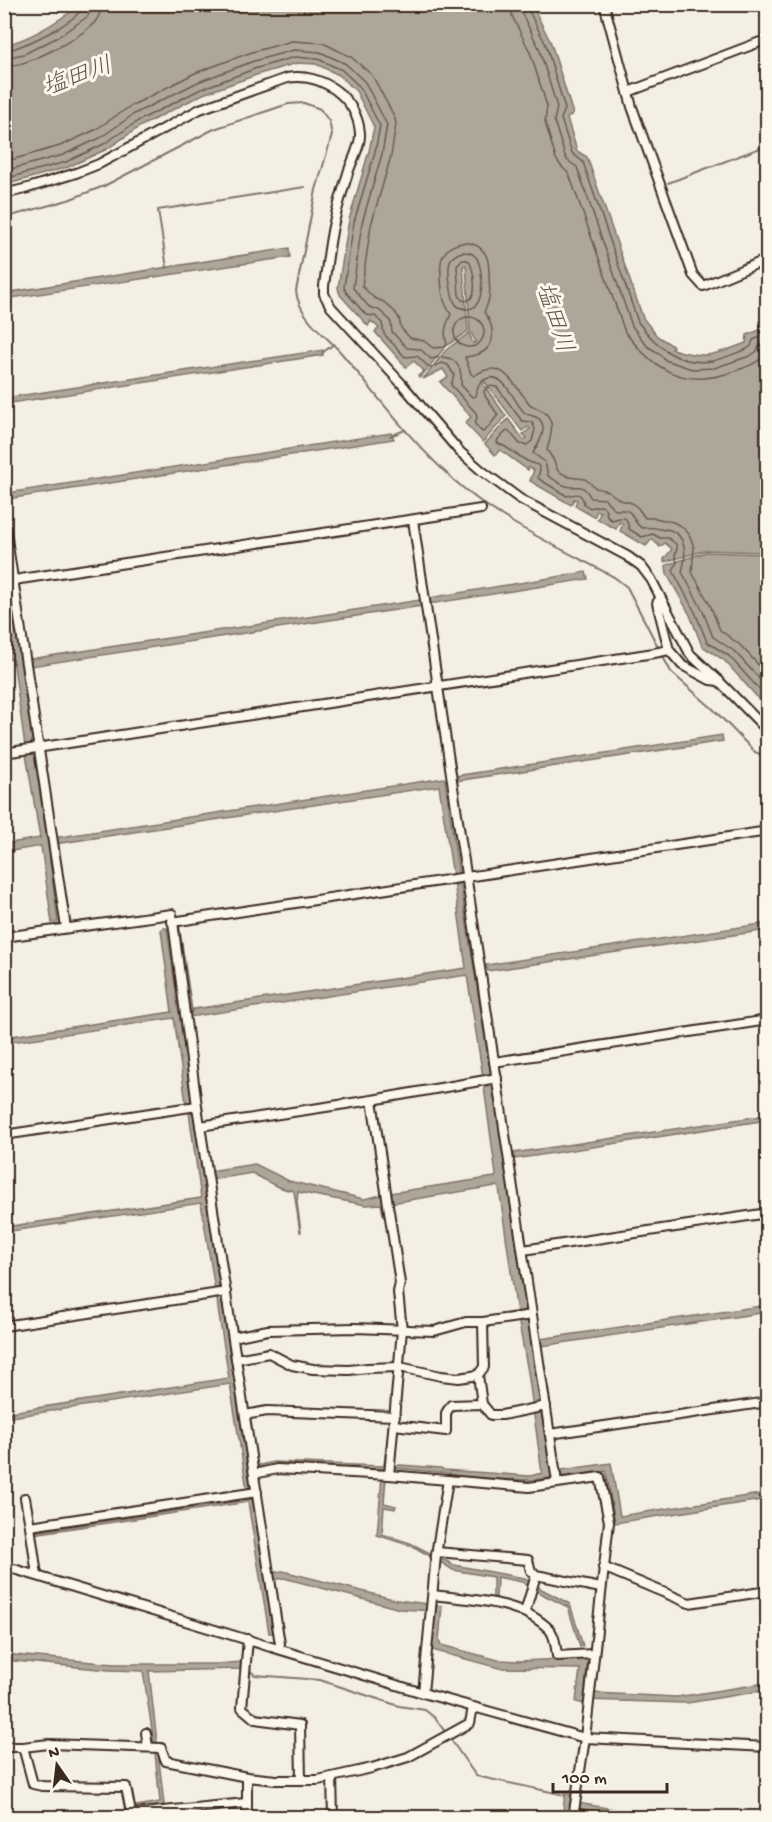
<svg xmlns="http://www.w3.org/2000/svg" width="772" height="1822" font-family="'Gochi Hand','Klee One',sans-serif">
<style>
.water{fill:#afa69a;stroke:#817468;stroke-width:1.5}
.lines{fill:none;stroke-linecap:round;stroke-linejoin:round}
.shore{stroke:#695c50;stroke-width:1.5}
.stream{stroke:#817468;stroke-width:2}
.minor-casing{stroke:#3b2a1e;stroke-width:12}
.minor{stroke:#fbf7ec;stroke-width:8}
.labels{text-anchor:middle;stroke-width:6;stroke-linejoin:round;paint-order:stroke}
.water-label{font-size:24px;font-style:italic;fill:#645549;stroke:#fbf7ec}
</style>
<rect width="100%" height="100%" fill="#f3efe4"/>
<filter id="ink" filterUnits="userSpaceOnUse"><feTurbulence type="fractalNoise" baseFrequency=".0167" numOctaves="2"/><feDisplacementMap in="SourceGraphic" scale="12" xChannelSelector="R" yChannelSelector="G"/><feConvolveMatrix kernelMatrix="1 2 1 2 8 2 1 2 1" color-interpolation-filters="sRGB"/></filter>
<g filter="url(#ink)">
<!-- water -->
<g class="water">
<path d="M82 4 532 5 551 43 573 114 567 118 577 151 587 157 643 318 657 336 673 346 672 349C707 360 713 355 746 343L747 335 767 327V708L724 660 702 646 690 615 667 574 666 565 706 552 760 554 761 552 706 550 664 562V559L672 549 665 543 660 547 652 539 646 546 620 531 623 524 620 522 616 529 597 519 601 512 597 511 594 517 575 506 577 500 574 499 571 505 530 481 534 470 529 467 528 470 500 450 495 455 485 444 508 419 524 440 527 438 523 434 530 429 528 427 522 431 485 382 483 384 506 416 483 442 465 423 471 417 440 382 448 377 443 369 423 379 446 350 469 333 473 343 476 342 470 331 466 265 463 266 468 331 445 347 420 378 418 376 424 371 414 361 406 367 375 332 379 328 371 321 368 326 340 295 338 288 349 220 369 151 374 127 356 91 339 75 316 64 297 63 259 74 203 94 141 126 107 149 68 167 5 185V45C34 38 57 21 82 4Z"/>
<path d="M289 248 290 257 5 299V293Z"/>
<path d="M323 350V355L5 404V398Z"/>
<path d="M391 433 394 439 8 499 7 493Z"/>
<path d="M4 562H6L20 658 24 667 22 670 33 745 32 752H34L47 839 444 778 445 780 455 778V776L722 735 723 741 456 781 455 780 445 781 459 875 453 876 439 786 48 845 58 922 52 923 41 846 5 852V844L40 838 26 754 29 753 25 746 13 659H5V653L12 652 5 601Z"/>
<path d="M586 572 588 579 429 604 428 598Z"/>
<path d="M420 600 421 606 31 666 30 659Z"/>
<path d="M454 881H460L491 1075 483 1077 467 975 189 1017 188 1010 466 968Z"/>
<path d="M767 923V930L488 971 486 965Z"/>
<path d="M164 928H167L192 1103H186L174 1018 5 1043V1037L172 1012 161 930Z"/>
<path d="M493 1086 550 1470 554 1471 611 1463 620 1516 767 1493V1499L615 1523 606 1471 533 1480 484 1479 454 1476 449 1473 393 1468 387 1469 385 1471 383 1469 277 1466 256 1468 255 1466 274 1462 383 1466 384 1465 390 1418 392 1419 386 1465 387 1467 400 1465 441 1468 444 1470 530 1476 542 1473 528 1372 517 1313 499 1188 496 1186 489 1187 391 1203 384 1205 386 1213 383 1214 381 1204 366 1205 298 1192 297 1202 301 1232H300L294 1191C278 1189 265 1180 252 1173L211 1180 210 1171 255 1164 289 1181 364 1199 390 1193 495 1177 496 1175 484 1087Z"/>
<path d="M189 1112H194L220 1290H215L201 1203 5 1232V1227L201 1198Z"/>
<path d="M767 1115V1120L515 1159 514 1153Z"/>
<path d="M221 1297 251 1487 247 1489 230 1384 5 1418V1413L229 1378 218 1309 217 1298Z"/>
<path d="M767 1305V1312L542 1346 541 1339Z"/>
<path d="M382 1477H386L384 1503 396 1506 395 1509 384 1507 382 1534 410 1543 454 1565 524 1578 532 1584 570 1604 583 1646 580 1647 568 1607 530 1588 522 1582 497 1577 496 1600 493 1599V1577L453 1570 434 1558 432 1572H429L430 1556 414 1547 377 1535Z"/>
<path d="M253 1499 264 1574 283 1571 397 1600 442 1606 439 1640 441 1645 498 1660 520 1661 584 1658 588 1660 585 1691 595 1693 677 1697 767 1683V1690L687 1703 585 1700V1704L576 1702 580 1669 499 1668 432 1650 435 1611 400 1609 284 1578 265 1581 273 1633H269L248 1502 34 1534V1532Z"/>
<path d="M4 1654 114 1664H216L242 1662V1669L149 1671 164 1805 128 1811 127 1817H124L125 1808 160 1802 154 1743 143 1671 109 1670 5 1660Z"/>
<path d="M565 1794 572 1795 571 1802 662 1817H632L570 1807 568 1817 562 1818Z"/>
</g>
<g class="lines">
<!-- shore -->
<g class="shore">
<path d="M510 4 512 16 530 52 547 106 545 122 556 159 561 166 569 174 625 332C654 370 684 389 732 372 747 367 758 364 768 351"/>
<path d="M520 4 521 12 539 48 557 107 554 121 565 156 568 161 577 167 632 326 647 346 660 354 665 360 692 369 714 368 750 356 756 352 760 345 768 342"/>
<path d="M527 4 528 9 546 45 565 109 561 119 572 153 583 162 638 322C657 347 678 366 712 361 723 359 736 353 747 349L751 346 753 340 768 334"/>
<path d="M4 51C21 49 82 20 84 4"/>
<path d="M4 58 24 54 58 37 87 17 91 11 92 4"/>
<path d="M4 67C27 66 79 39 95 22 99 17 101 11 101 4"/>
<path d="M4 162 60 146 95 130 129 107 195 73 252 52 292 41 323 43 351 57 372 75 394 116 396 124 391 156 371 225 362 286 374 298 384 302 395 312 399 318 401 328 410 338 424 341 433 348 445 347 447 344C443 332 446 325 451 314 443 303 442 293 441 279 441 271 439 263 443 256 452 238 480 238 487 258 489 263 489 270 489 276 490 292 491 298 484 312 494 325 498 346 479 354 474 356 469 356 465 357L471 374 474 376C498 359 509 376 522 394 525 397 528 403 531 405 540 410 548 411 551 423 553 432 549 442 547 450L553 459 558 471 569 477 585 479 596 488 608 491 620 500 632 503 638 508 645 518H655L673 522 681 526 689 534 694 547 692 572 710 605 720 630 740 645 768 675"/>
<path d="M4 171 63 155 100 138 134 114 198 82 254 61 294 50 320 52 346 64 365 82 387 125 382 154 362 223 353 288 369 307 379 310 388 318 391 323 392 332 407 348 420 349 431 359C452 353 463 363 461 385L472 397 476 396C477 390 478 383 484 380 504 368 514 404 525 413 532 417 541 415 543 427 544 436 537 446 533 453L545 462 548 476C554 479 560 485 566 486 579 490 581 480 591 498L605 499 615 510C638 508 629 520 642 528 649 527 653 527 660 529 667 531 663 528 670 530 688 536 686 558 682 572L702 609 713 637 734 651 768 688"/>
<path d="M4 179 66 162 104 144 138 121 201 89 257 68 295 57 318 59 342 70 360 87 380 126 375 152 354 222 344 287 346 292 366 315 375 316 382 323 384 334 405 357 417 356 430 368 442 363 448 365 454 375 451 385 476 413 477 417 475 424 482 432 485 431 498 415 485 396 484 391 489 386 497 387 522 421 532 422 535 429 532 441 527 445 520 444 508 430 498 439 497 443 504 446 527 461 538 465 540 470 538 477 539 479 567 496C577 493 582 492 584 504L590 508C600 506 606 502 607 517L612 520C623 517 627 514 629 529L642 537 653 534 660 538H668L676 544 677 548 675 555 677 562 673 571 695 612 707 642 729 656 768 699"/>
<path d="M462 252C467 252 471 252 475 256 484 264 489 323 457 306 451 299 447 271 450 261 452 256 456 254 462 252Z"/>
<path d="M462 260H468C474 266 481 306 462 300L459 295 457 266Z"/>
<circle cx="469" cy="332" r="15"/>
</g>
<!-- stream -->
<g class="stream">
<path d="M4 8 16 4"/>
<path d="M668 183 768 145"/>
<path d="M4 218 68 200 104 186 214 129 288 104 304 103 320 109 329 121 332 135 316 190 296 291C299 318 326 335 343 355 379 398 413 444 455 481 501 522 561 548 614 577L627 587 671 672 713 709 755 752 768 758"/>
<path d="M167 268 158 210 305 187"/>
<path d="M322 353 334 344"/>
<path d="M390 436 405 430"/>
<path d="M179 926 192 1012"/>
<path d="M4 941 34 937"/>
<path d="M249 1670 255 1675 320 1680 399 1706 425 1710 435 1718 446 1733"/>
<path d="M449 1737 476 1776 565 1795"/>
</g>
<!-- minor casing -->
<g class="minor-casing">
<g id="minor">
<path d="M604 4 632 107 693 275 703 286 768 259"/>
<path d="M628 92 768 39"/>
<path d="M4 194 28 188 76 173 99 164 200 109 287 78C321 72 357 97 360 133 361 146 352 160 348 173 343 189 338 206 334 222 329 243 327 265 324 286V294L331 307 401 383 459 451 482 471 520 499 627 556 641 566 651 579 690 654 719 681 768 731"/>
<path d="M4 519 66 928"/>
<path d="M413 520 557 1482"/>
<path d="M14 580 481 509"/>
<path d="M659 600 657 603 669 650"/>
<path d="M4 753 654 653 669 650 682 665 710 680 719 681"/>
<path d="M172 922 768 831"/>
<path d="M4 937 172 914 197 1106 280 1644 279 1648"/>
<path d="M494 1062 768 1020"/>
<path d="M372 1100 400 1283 398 1292 402 1330 389 1475"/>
<path d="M200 1126 372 1100 497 1078"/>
<path d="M4 1135 197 1106"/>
<path d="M523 1250 768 1213"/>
<path d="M4 1326 226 1292"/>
<path d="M233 1337 268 1330 355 1328 434 1331 466 1322H483L532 1315"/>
<path d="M236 1359 269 1353 292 1365 313 1369 349 1370 368 1368 400 1367 441 1376 459 1378 478 1375"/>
<path d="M482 1404 478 1375 484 1367 483 1322"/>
<path d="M245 1415 267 1411 395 1416"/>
<path d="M394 1425 446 1431V1413L451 1405 482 1404 491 1415H502L546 1406"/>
<path d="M550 1434 768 1402"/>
<path d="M254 1474 277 1469 389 1475 529 1487 600 1477 609 1522 585 1738 573 1818"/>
<path d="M25 1498 30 1526"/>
<path d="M437 1552 528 1560 531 1571 536 1575 601 1588"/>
<path d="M4 1566 423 1693 585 1738 768 1747"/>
<path d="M603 1567 689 1603 768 1591"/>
<path d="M37 1575 30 1526 257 1492"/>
<path d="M433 1595C471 1600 520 1600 549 1629 555 1635 556 1647 557 1656L593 1654"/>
<path d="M525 1612 536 1575"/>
<path d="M248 1639 242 1708 255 1719 300 1725 301 1780"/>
<path d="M423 1693 436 1555 448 1480"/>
<path d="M146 1733 148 1747"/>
<path d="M4 1747H23L49 1744 161 1748 166 1761 247 1777 276 1780H318L372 1768 408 1757 470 1723 473 1707"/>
<path d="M23 1747 33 1784 42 1786 126 1787 132 1818"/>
<path d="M332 1777 333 1818"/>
<path d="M574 1813 597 1818"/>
<path d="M132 1814 246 1803"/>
<path d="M247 1818V1777"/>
</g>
</g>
<!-- minor -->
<use href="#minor" class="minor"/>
</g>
</g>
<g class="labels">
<!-- water labels -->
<g class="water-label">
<text transform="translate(77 75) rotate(-20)" y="8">塩田川</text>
<text transform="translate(556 317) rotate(72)" y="8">塩田川</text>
</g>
</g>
<!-- margin -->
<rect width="772" height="1822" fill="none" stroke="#fbf7ec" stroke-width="24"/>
<rect x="12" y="12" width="748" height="1798" fill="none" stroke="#3b2a1e" stroke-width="2" filter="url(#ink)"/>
<!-- north arrow -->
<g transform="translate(57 1765) rotate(346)" stroke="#fbf7ec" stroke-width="4.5" paint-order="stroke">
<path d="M0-4.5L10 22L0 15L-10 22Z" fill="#3b2a1e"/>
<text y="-9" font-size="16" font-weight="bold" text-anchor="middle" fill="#3b2a1e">N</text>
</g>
<!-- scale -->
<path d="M553 1783v9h114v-9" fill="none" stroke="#3b2a1e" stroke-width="3"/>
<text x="562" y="1783" font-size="18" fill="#3b2a1e" stroke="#fbf7ec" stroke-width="4.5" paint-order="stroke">100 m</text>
</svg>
